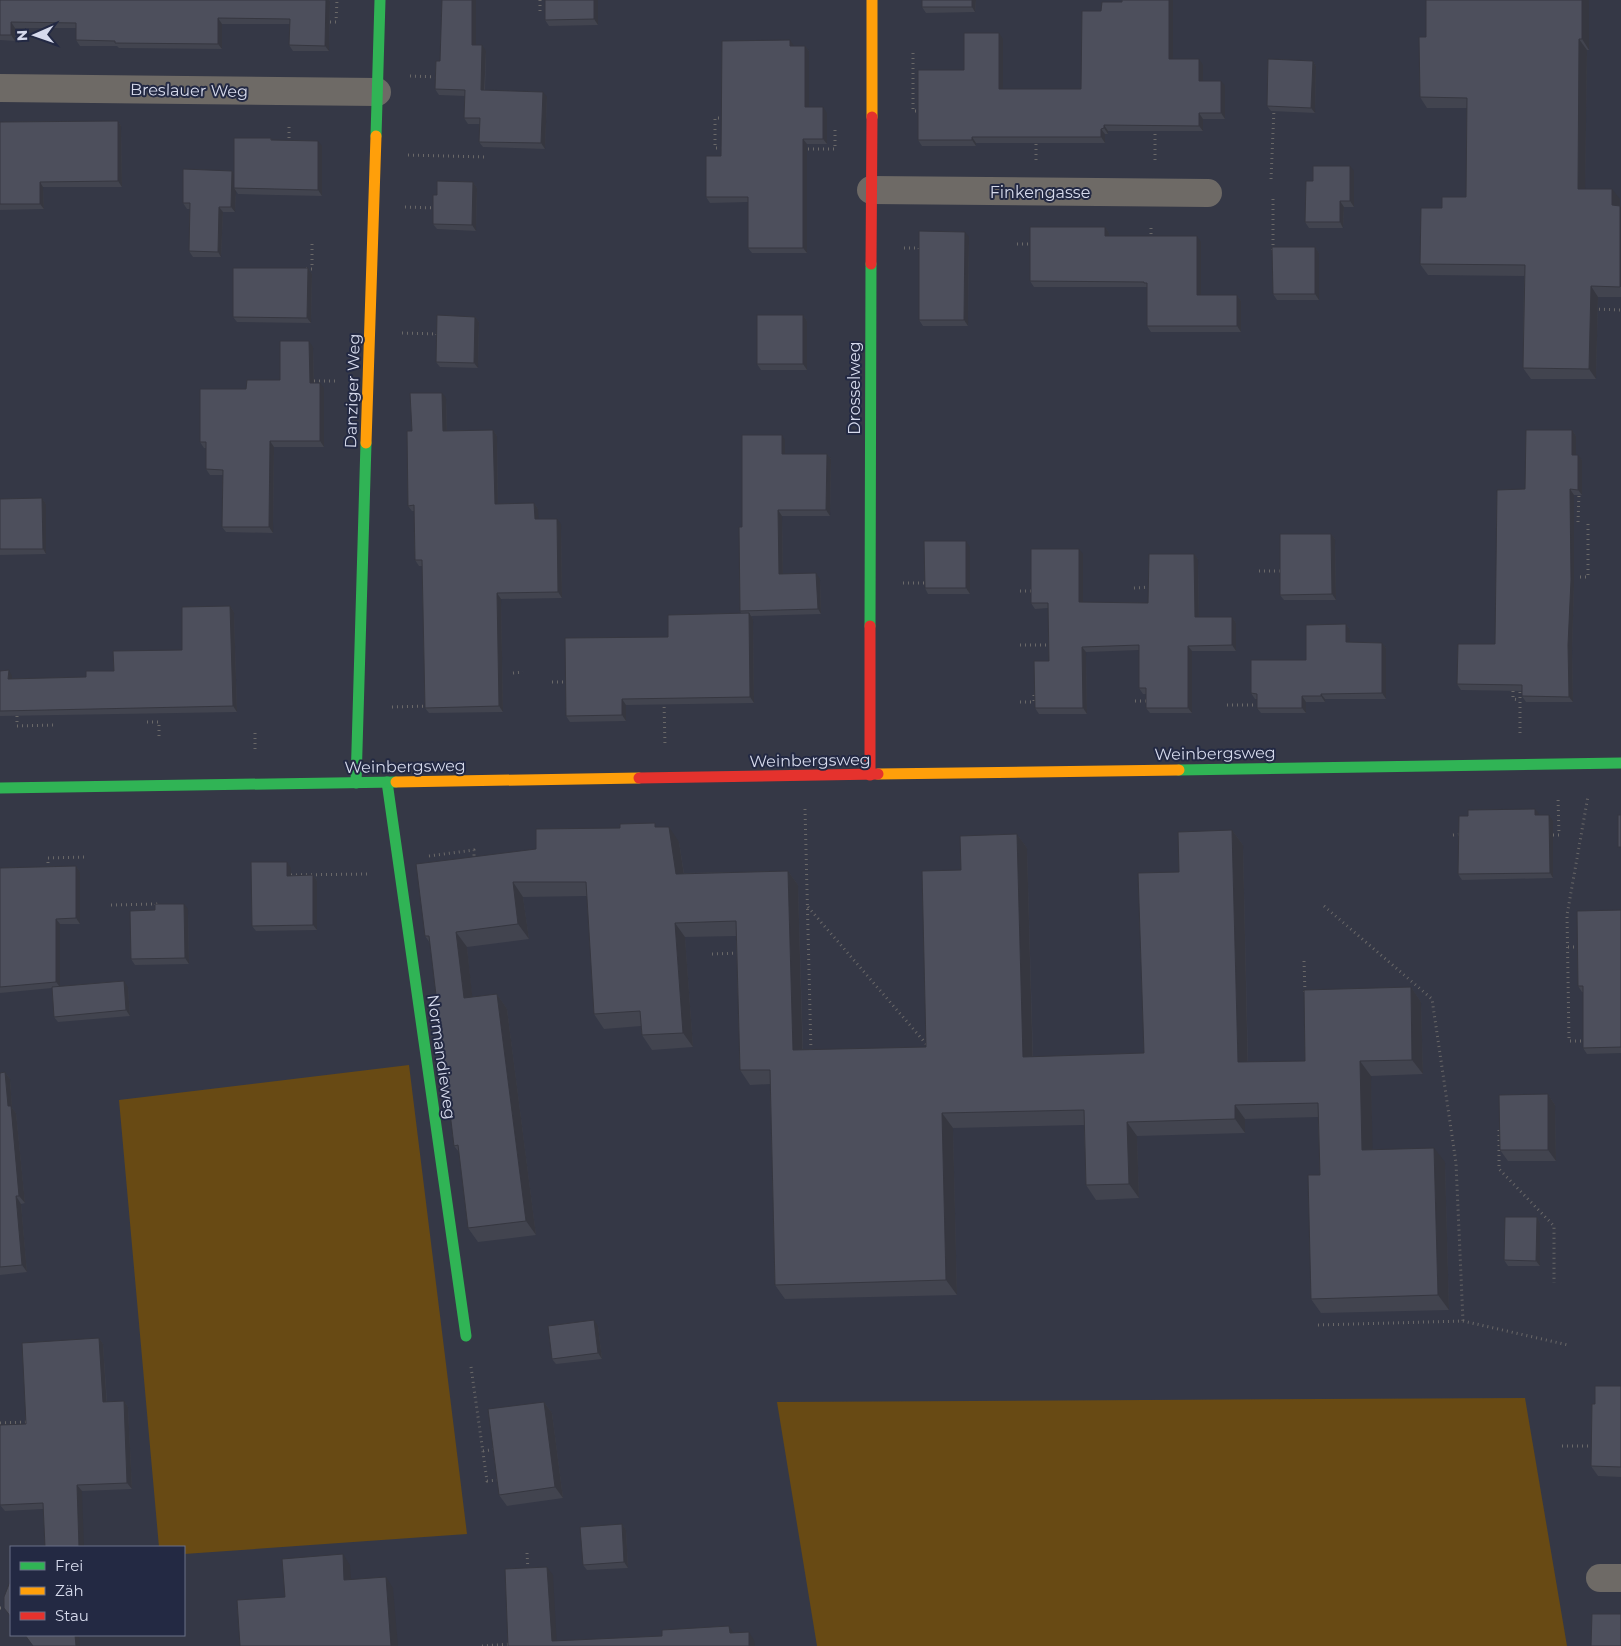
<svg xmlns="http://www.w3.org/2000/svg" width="1621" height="1646" font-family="Montserrat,sans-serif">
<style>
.green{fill:#684a14}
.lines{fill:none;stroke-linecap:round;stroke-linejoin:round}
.path{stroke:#6a6868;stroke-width:3;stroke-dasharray:1 4;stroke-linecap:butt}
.street{stroke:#6e6a66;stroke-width:28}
.fast{stroke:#30b455;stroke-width:11}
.slow{stroke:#ff9f0a;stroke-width:11}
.jam{stroke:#e5322d;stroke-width:11}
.wall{fill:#42444f}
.shaded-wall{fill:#363740}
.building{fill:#4d4f5c;stroke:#363740}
.labels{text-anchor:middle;stroke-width:4;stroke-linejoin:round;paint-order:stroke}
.street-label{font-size:16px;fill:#d6daec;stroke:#232943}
</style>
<rect width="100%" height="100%" fill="#353846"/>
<!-- green -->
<g class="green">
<path d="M409 1065 467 1534 184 1554V1547H159L119 1100Z"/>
<path d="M1525 1398 1567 1646H817L777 1402Z"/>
</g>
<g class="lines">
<!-- path -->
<g class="path">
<path d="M540 0V11"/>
<path d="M330 22H336L337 0"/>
<path d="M913 53V111H921"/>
<path d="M410 76 439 77"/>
<path d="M724 118H715V148H725"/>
<path d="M289 143V124"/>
<path d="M803 149H835V130"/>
<path d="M408 155 485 157"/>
<path d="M1036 160V143"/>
<path d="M1155 160V128"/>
<path d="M1271 179 1274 109"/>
<path d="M405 207 436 208"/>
<path d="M1151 239V225"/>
<path d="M1017 244H1033"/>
<path d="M904 248H919L920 252"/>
<path d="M1273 250V197"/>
<path d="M306 269H312V244"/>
<path d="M1594 309 1621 310"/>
<path d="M402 333 437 334V338"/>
<path d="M314 381H336"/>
<path d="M1578 522 1579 493"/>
<path d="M1259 571H1283"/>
<path d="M1580 577H1588V522"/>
<path d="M903 583H925V581"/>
<path d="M1134 588 1151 587"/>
<path d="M1020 591H1034"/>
<path d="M1020 645H1052"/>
<path d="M513 673 523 672"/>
<path d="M552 682H569"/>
<path d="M1513 691V699L1520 700"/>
<path d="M1135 701H1146V700"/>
<path d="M664 702 665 746"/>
<path d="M1020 702H1034V694"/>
<path d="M1227 705H1258V702"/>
<path d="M392 707 428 706"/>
<path d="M17 716V726L54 725"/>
<path d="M147 722H159V739"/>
<path d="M255 733V752"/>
<path d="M1520 733V691"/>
<path d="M805 809 811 1052"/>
<path d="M1453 835 1462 834"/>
<path d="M1553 835H1559L1558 797"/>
<path d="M429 856 474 850V859"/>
<path d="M48 868V858L87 857"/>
<path d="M291 875 368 874"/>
<path d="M111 905 156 904V908"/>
<path d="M1324 906 1432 999 1456 1163 1463 1321"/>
<path d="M808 907 928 1046"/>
<path d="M1568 947H1581"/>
<path d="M712 954 741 953"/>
<path d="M1304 961 1305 993"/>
<path d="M1586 1041H1569L1567 915 1588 796"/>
<path d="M1503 1129H1499V1169L1554 1226V1283"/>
<path d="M1318 1325 1463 1321 1568 1345"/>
<path d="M471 1367 487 1481 500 1480"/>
<path d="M0 1423 26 1422V1427"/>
<path d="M1562 1446H1595"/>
<path d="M483 1451 497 1449"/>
<path d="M527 1553 528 1570"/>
<path d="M0 1608H8"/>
<path d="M482 1646 512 1644"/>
</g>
<!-- street -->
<g class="street">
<path d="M0 88 377 92"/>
<path d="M871 190 1208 193"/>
<path d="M1600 1578H1621"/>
</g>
<!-- fast -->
<g class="fast">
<path d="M376 136 380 0"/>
<path d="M870 626 871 264"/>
<path d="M1179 770 1621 763"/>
<path d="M387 782 466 1336"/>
<path d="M356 783 366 443"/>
<path d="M0 788 396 782"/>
</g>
<!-- slow -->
<g class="slow">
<path d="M872 117V0"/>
<path d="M366 443 376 136"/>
<path d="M878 774 1179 770"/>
<path d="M396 782 639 778"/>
</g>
<!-- jam -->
<g class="jam">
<path d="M871 264 872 117"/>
<path d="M870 775V626"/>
<path d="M639 778 878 774"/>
</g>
</g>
<!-- wall -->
<g class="wall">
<path d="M0 0H329L330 1 329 51H293L289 45 290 24H222V49L119 48 117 46H80L76 40V28H15V41L0 40Z"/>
<path d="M476 0V45L486 51 485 90 547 97 545 149 483 147 479 142 480 124H468L464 118 465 96 439 95 435 89 440 61Z"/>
<path d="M545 0H598V25L549 26 545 20Z"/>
<path d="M976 0 975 12 926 13 922 7Z"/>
<path d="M1122 0H1172L1173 59 1203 65V81L1225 86V119H1203V131H1108V134H1105V143H976V146H922L918 140 964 70 1003 39V89H1081Z"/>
<path d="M1589 0V50H1587L1585 189 1620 199V206L1621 207V297H1598L1596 379H1531L1523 368 1524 276 1428 275 1420 264 1442 208 1466 197 1467 108H1427L1420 97 1426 37Z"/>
<path d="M794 46H805L809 51V107L827 113V144H807V253H752L748 248V202L710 203 706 197 721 156Z"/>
<path d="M1313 61 1316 66 1315 113 1271 111 1267 106Z"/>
<path d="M118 121 121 126 122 187H43L44 209 0 210V122Z"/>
<path d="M271 138 272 140 322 146V196L238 194 236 191 235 212H223L221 257H193L189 251 190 209H187L183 203 232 171 234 174Z"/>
<path d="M1354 171V207H1344L1343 228H1309L1305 222 1313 181Z"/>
<path d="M473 182 477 188 476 231 437 229 433 224 437 195Z"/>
<path d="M1105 227 1109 233V236L1201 242V295H1237L1241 301V332H1151L1147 326V287H1034L1030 281Z"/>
<path d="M969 237 968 326H923L919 320Z"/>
<path d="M1315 247 1319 253V300H1277L1273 294Z"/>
<path d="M308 268 312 274 311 323 237 322 233 317Z"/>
<path d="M803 315 807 321V370H761L757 364Z"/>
<path d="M475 317 479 322 478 368 440 367 436 362Z"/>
<path d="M313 347 314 383 324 388V447H274L273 533 226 532 222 527 223 475H210L206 469V448H204L200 442 280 380Z"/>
<path d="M446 398 447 431 493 430 497 436 498 504 534 503 538 509V519L561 524 562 598 501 599 503 712 429 713 425 708 422 566H419L415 560 414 511H412L408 506 412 431Z"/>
<path d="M1572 430 1576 436V455L1582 460V495H1574V585L1572 650 1573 702H1526L1522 696V691L1461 690 1457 684 1495 644 1525 489Z"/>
<path d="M785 440V454H827L831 459 830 516H782L783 574 820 579 821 614 751 616 753 619 754 703 626 705V721L570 722 566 716 668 637 741 613 740 611 742 527Z"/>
<path d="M42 498 46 504V554L0 555V499Z"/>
<path d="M1331 534 1335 539 1336 600H1284L1280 595Z"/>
<path d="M970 547V594H928L925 588Z"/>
<path d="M1083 554V602L1148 603 1194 554 1198 559 1199 617H1232L1236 623V651H1192V713H1150L1146 708V694H1143L1139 688V650L1086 652 1087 714H1039L1035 708 1049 661 1048 608 1035 609 1031 603Z"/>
<path d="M230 606 234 612 237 712 0 716V671L12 676V679L86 677 114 671 182 650Z"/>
<path d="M1346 624 1350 630V642L1382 643 1386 648V699H1325V702H1306V713H1261L1257 708V699H1255L1251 693 1306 660Z"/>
<path d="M1535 809 1539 815 1553 821V878L1462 880 1458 874 1468 816Z"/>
<path d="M658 827 679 842 684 873 788 871 798 885 803 1050 926 1047 961 870 1017 834 1027 848 1033 1057 1144 1053 1179 872 1232 830 1243 845 1248 1062 1305 1061 1411 987 1421 1002 1423 1074 1371 1076 1372 1149 1445 1162 1449 1310 1321 1313 1311 1299 1320 1175 1318 1117 1245 1119V1133L1137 1136 1139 1198 1096 1200 1086 1185 1084 1125 953 1128 957 1295 785 1299 775 1285 770 1084 750 1085 740 1070 736 936 685 937 693 1047 652 1050 642 1035 641 1026 604 1029 594 1014 587 896 523 897 529 939 467 947 472 997 497 994 507 1009 536 1235 478 1242 468 1228 459 1152 454 1146 430 943 425 936 536 849 620 828Z"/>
<path d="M76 866 80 872V924H60V986L128 987 130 1016 58 1022 54 1017 52 988 0 993V868Z"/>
<path d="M291 868V875H313L317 881V930L256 931 252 926Z"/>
<path d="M188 909 189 964 135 965 131 959 155 910Z"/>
<path d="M1621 910V1053L1587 1054 1583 1048V992H1582L1578 986Z"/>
<path d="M5 1072 10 1079 12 1108 16 1113 25 1203 21 1204 27 1272 0 1275V1073Z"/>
<path d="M1548 1094 1555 1105 1556 1161H1508L1500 1150Z"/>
<path d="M1537 1217 1540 1223V1266H1508L1504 1260Z"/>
<path d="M598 1326 602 1359 556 1364 552 1359Z"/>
<path d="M99 1338 103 1344 107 1402 124 1401 128 1407 132 1489 82 1491 43 1509 5 1511 0 1505 26 1424Z"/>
<path d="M1621 1386V1477L1598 1476 1591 1466 1595 1404Z"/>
<path d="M544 1402 552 1413 563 1498 507 1506 499 1495Z"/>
<path d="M622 1524 626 1530 628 1568 587 1570 583 1565Z"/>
</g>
<!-- shaded-wall -->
<g class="shaded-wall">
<path d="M326 0H329L330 1 329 51 325 46Z"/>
<path d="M472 0H476V51L472 45Z"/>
<path d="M594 0H598V25L594 19Z"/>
<path d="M972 0H976L975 12 972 7Z"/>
<path d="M1169 0H1173V65L1169 59Z"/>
<path d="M1582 0H1589V50L1582 39Z"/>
<path d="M218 18 222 24V49L218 44Z"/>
<path d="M11 22 15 28V41L11 35Z"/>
<path d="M999 33 1003 39V95L999 89Z"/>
<path d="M1579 39 1587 50 1585 199 1578 189Z"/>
<path d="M790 40 794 46H790Z"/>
<path d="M482 45 486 51 484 95 481 90Z"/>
<path d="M805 46 809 51V113L805 107Z"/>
<path d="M1199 59 1203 65V86L1199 81Z"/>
<path d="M1313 61 1316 66 1315 113 1311 108Z"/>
<path d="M1221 81 1225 86V119L1221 113Z"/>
<path d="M543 92 547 97 545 149 541 143Z"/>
<path d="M823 107 827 113V144L823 139Z"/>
<path d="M1199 113 1203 119V131L1199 126Z"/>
<path d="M118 121 121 126 122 187 118 181Z"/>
<path d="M1104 125 1108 131V134L1104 128Z"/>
<path d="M1101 129 1105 134V143L1101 137Z"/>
<path d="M972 137 976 143V146L972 140Z"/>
<path d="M803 139 807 144V253L803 248Z"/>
<path d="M318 141 322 146V196L318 190Z"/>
<path d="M1350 166 1354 171V207L1350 201Z"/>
<path d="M232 171 236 177 234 188 236 191 235 212 231 207Z"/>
<path d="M40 182 43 187 44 209 40 204Z"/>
<path d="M473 182 477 188 476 231 472 225Z"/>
<path d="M1612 189 1620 199V216L1612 205Z"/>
<path d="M1340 201 1344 207 1343 228 1340 222Z"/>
<path d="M1620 206 1621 207V287H1620Z"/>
<path d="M219 207 223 212 221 257 218 252Z"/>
<path d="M1105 227 1109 233V241L1105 236Z"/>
<path d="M965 232 969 237 968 326 964 320Z"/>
<path d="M1197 236 1201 242V301L1197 295Z"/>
<path d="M1315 247 1319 253V300L1315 294Z"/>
<path d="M308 268 312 274 311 323 307 318Z"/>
<path d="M1591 286 1598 297 1596 379 1589 369Z"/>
<path d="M1237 295 1241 301V332L1237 326Z"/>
<path d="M803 315 807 321V370L803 364Z"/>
<path d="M475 317 479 322 478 368 474 363Z"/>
<path d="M309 341 313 347 314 388 310 383Z"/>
<path d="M320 383 324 388V447L320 441Z"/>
<path d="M442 393 446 398 447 436 443 431Z"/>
<path d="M493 430 497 436 498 510 495 504Z"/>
<path d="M1572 430 1576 436V460L1572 455Z"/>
<path d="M782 435 785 440V459L782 454Z"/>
<path d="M270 441 274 447 273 533 269 527Z"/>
<path d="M827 454 831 459 830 516 826 510Z"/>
<path d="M1578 455 1582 460V495L1578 490Z"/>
<path d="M1570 489 1574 495V585L1572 650 1573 702 1569 697 1568 645Z"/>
<path d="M42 498 46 504V554L43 549Z"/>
<path d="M534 503 538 509 539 524 535 519Z"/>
<path d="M778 510 782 516 783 579 779 574Z"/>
<path d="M557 519 561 524 562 598 558 592Z"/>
<path d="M1331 534 1335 539 1336 600 1332 594Z"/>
<path d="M966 541 970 547V594L966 588Z"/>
<path d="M1079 549 1083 554V608L1079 602Z"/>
<path d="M1194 554 1198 559 1199 623 1195 617Z"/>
<path d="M816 573 820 579 821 614 818 609Z"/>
<path d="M497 593 501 599 503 712 499 706Z"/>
<path d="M230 606 234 612 237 712 233 706Z"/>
<path d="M749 613 753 619 754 703 750 697Z"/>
<path d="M1232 617 1236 623V651L1232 645Z"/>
<path d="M1346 624 1350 630V648L1346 642Z"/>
<path d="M1382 643 1386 648V699L1382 693Z"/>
<path d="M1188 646 1192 651V713L1188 708Z"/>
<path d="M1082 647 1086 652 1087 714 1083 708Z"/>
<path d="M9 670 12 676V684L8 679Z"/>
<path d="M1321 694 1325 699V702L1321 696Z"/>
<path d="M1302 696 1306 702V713L1302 708Z"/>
<path d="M622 699 626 705V721L622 715Z"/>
<path d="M1535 809 1539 814V821L1535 815Z"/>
<path d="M1549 815 1553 821V878L1550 873Z"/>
<path d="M669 827 679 842 686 888 676 874Z"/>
<path d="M1232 830 1243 845 1248 1077 1238 1062Z"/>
<path d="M1017 834 1027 848 1033 1071 1023 1057Z"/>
<path d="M287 862 291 868V881L287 876Z"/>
<path d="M76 866 80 872V924L76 918Z"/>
<path d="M788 871 798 885 803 1065 793 1050Z"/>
<path d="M313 875 317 881V930L313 925Z"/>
<path d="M513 882 523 897 529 939 518 924Z"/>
<path d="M184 904 188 909 189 964 185 958Z"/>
<path d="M56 919 60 924V987L56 982Z"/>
<path d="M675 923 685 937 693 1047 683 1033Z"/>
<path d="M456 932 467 947 474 1013 464 998Z"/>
<path d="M124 981 128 987 130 1016 126 1010Z"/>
<path d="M1411 987 1421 1002 1423 1074 1412 1060Z"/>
<path d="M497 994 507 1009 536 1235 526 1221Z"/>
<path d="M1360 1061 1371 1076 1373 1164 1362 1150Z"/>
<path d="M5 1072 10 1079 12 1108 16 1113 25 1203 19 1196 8 1106Z"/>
<path d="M1548 1094 1555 1105 1556 1161 1548 1150Z"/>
<path d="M1235 1105 1245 1119V1133L1235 1119Z"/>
<path d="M942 1113 953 1128 957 1295 946 1280Z"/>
<path d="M1127 1122 1137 1136 1139 1198 1129 1184Z"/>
<path d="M1434 1148 1445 1162 1449 1310 1438 1295Z"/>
<path d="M16 1196 21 1204 27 1272 22 1265Z"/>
<path d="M1537 1217 1540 1223V1266L1536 1261Z"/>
<path d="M594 1320 598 1326 602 1359 598 1353Z"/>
<path d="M99 1338 103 1344 107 1408 103 1402Z"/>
<path d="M124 1401 128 1407 132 1489 127 1483Z"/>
<path d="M544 1402 552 1413 563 1498 555 1487Z"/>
<path d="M77 1485 82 1491 84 1547H79Z"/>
<path d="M622 1524 626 1530 628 1568 624 1562Z"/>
<path d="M343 1554 350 1565 352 1591 344 1580Z"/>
<path d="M547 1567 553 1575 557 1646 552 1641Z"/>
<path d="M386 1577 393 1588 398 1646H391Z"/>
<path d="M729 1626 735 1635 730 1633Z"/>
<path d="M749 1632 754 1640 755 1646H749Z"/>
<path d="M75 1635H79L80 1646H76Z"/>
</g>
<!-- building -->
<g class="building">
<path d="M0 0H326L325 46 289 45 290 19 218 18V44L115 43V41L76 40V23L11 22V35H0Z"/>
<path d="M442 0H472V45H482L481 90 543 92 541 143 479 142 480 118H464L465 90 435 89 436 61H440Z"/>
<path d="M545 0H594V19L545 20Z"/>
<rect x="922" y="0" width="50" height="7"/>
<path d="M1122 0H1169V59H1199V81H1221V113H1199V126L1104 125V128L1101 129V137H972V140H918V70H964V33H999V89H1081L1082 11H1101L1102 2H1122Z"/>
<path d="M1426 0H1582V39H1579L1578 189H1612V205L1620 206V287L1591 286 1589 369 1523 368 1525 265 1420 264 1421 208H1442V197H1466L1467 98 1420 97 1419 37H1426Z"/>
<path d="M790 40V46H805V107H823V139H803V248H748V197H706V156H721L722 41Z"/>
<path d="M1268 59 1313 61 1311 108 1267 106Z"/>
<path d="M118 121V181L40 182V204H0V122Z"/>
<path d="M234 138H271V140L318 141V190L234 188Z"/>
<path d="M1313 166H1350V201H1340V222H1305L1306 181H1313Z"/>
<path d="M183 169 232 171 231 207H219L218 252 189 251 190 203H183Z"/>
<path d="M437 181 473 182 472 225 433 224V195H437Z"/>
<path d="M1030 227H1105V236H1197V295H1237V326H1147V283H1144V282L1030 281Z"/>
<path d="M919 231 965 232 964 320H919Z"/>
<path d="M1272 247H1315V294H1273Z"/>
<path d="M233 268H308L307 318 233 317Z"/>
<path d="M437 315 475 317 474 363 436 362Z"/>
<rect x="757" y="315" width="46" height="49"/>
<path d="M280 341H309L310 383H320V441H270L269 527H222L223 470 206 469V442H200V389H246L247 380H280Z"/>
<path d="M410 393H442L443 431 493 430 495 504 534 503 535 519H557L558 592 497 593 499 706 425 708 422 560H415L414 505 408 506 407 431H412Z"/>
<path d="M1526 430H1572V455H1578V490L1570 489 1571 580 1568 645 1569 697 1522 696V685L1457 684 1458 644H1495L1497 490 1525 489Z"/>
<path d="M742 435H782V454H827L826 510H778L779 574 816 573 818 609 740 611 739 527H742Z"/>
<path d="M42 498 43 549H0V499Z"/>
<path d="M1280 534H1331L1332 594 1280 595Z"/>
<path d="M924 541H966V588H925Z"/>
<path d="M1031 549H1079V602L1148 603 1149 554H1194L1195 617H1232V645L1188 646V708H1146V688H1139V645L1082 647 1083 708H1035L1034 661H1049L1048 603H1031Z"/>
<path d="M230 606 233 706 0 711V671L9 670 8 679 86 677V671H114L113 651 182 650V607Z"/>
<path d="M749 613 750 697 622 699V715L566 716 565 638 668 637V615Z"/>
<path d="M1346 624V642L1382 643V693L1321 694V696H1302V708H1257V694L1251 693V660H1306V625Z"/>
<path d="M1535 809V815H1549L1550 873 1458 874 1459 816H1468V810Z"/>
<rect x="1618" y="815" width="3" height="32"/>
<path d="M655 823V827H669L676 874 788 871 793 1050 926 1047 922 871 961 870 960 836 1017 834 1023 1057 1144 1053 1138 873 1179 872 1178 832 1232 830 1238 1062 1305 1061 1304 990 1411 987 1412 1060 1360 1061 1362 1150 1434 1148 1438 1295 1311 1299 1308 1175H1320L1318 1103 1235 1105V1119L1127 1122 1129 1184 1086 1185 1084 1110 942 1113 946 1280 775 1285 770 1070H740L736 921 675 923 683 1033 642 1035 640 1011 594 1014 586 882H513L518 924 456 932 464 998 497 994 526 1221 468 1228 458 1145 454 1146 429 936H425L416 864 536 849V829L620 828V824Z"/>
<path d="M251 862H287V876L313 875V925L252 926Z"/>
<path d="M76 866V918L56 919V982L0 987V868Z"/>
<path d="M155 904H184L185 958 131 959 130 911 155 910Z"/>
<path d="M1621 910V1047L1583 1048V986H1578L1577 911Z"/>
<path d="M124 981 126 1010 54 1017 52 987Z"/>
<path d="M5 1072 8 1106H11L19 1196H16L22 1265 0 1267V1073Z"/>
<path d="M1548 1094V1150H1500L1499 1095Z"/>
<path d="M1505 1217H1537L1536 1261 1504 1260Z"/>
<path d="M594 1320 598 1353 552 1359 548 1326Z"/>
<path d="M99 1338 103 1402 124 1401 127 1483 77 1485 79 1547H45L43 1503 0 1505V1425L26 1424 22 1343Z"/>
<path d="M1595 1386H1621V1467L1591 1466 1592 1404H1595Z"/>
<path d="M544 1402 555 1487 499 1495 488 1409Z"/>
<path d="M622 1524 624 1562 583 1565 580 1527Z"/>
<path d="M343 1554 344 1580 386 1577 391 1646H240L237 1600 285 1597 282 1559Z"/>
<path d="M547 1567 552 1641 662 1636V1630L729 1626 730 1633 749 1632V1646H508L505 1569Z"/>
<path d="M11 1579V1617L4 1608V1597Z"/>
<path d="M1592 1614H1621V1646H1591Z"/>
<path d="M25 1635H75L76 1646H33Z"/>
</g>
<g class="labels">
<!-- street labels -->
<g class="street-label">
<text transform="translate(189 90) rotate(1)" y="6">Breslauer Weg</text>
<text x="1040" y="198">Finkengasse</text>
<text transform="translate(854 388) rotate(-90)" y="6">Drosselweg</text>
<text transform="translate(352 391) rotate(-88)" y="6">Danziger Weg</text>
<text transform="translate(1215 753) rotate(-1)" y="6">Weinbergsweg</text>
<text transform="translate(810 760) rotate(-1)" y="6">Weinbergsweg</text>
<text transform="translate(405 766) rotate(-1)" y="6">Weinbergsweg</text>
<text transform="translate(442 1057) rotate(82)" y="6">Normandieweg</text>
</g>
</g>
<!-- legend -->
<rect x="10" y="1546" width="175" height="90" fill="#232943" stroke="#6b7087"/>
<rect x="20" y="1562" width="25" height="8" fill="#30b455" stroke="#6b7087"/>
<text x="55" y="1571" font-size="15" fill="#d6daec">Frei</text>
<rect x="20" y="1587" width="25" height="8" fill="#ff9f0a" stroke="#6b7087"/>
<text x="55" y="1596" font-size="15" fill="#d6daec">Zäh</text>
<rect x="20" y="1612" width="25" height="8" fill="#e5322d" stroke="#6b7087"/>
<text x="55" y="1621" font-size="15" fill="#d6daec">Stau</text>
<!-- north arrow -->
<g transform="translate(35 35) rotate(268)" stroke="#232943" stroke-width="4" paint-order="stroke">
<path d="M0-4L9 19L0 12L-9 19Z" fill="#d6daec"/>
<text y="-8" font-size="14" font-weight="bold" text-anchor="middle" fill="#d6daec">N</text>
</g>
</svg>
